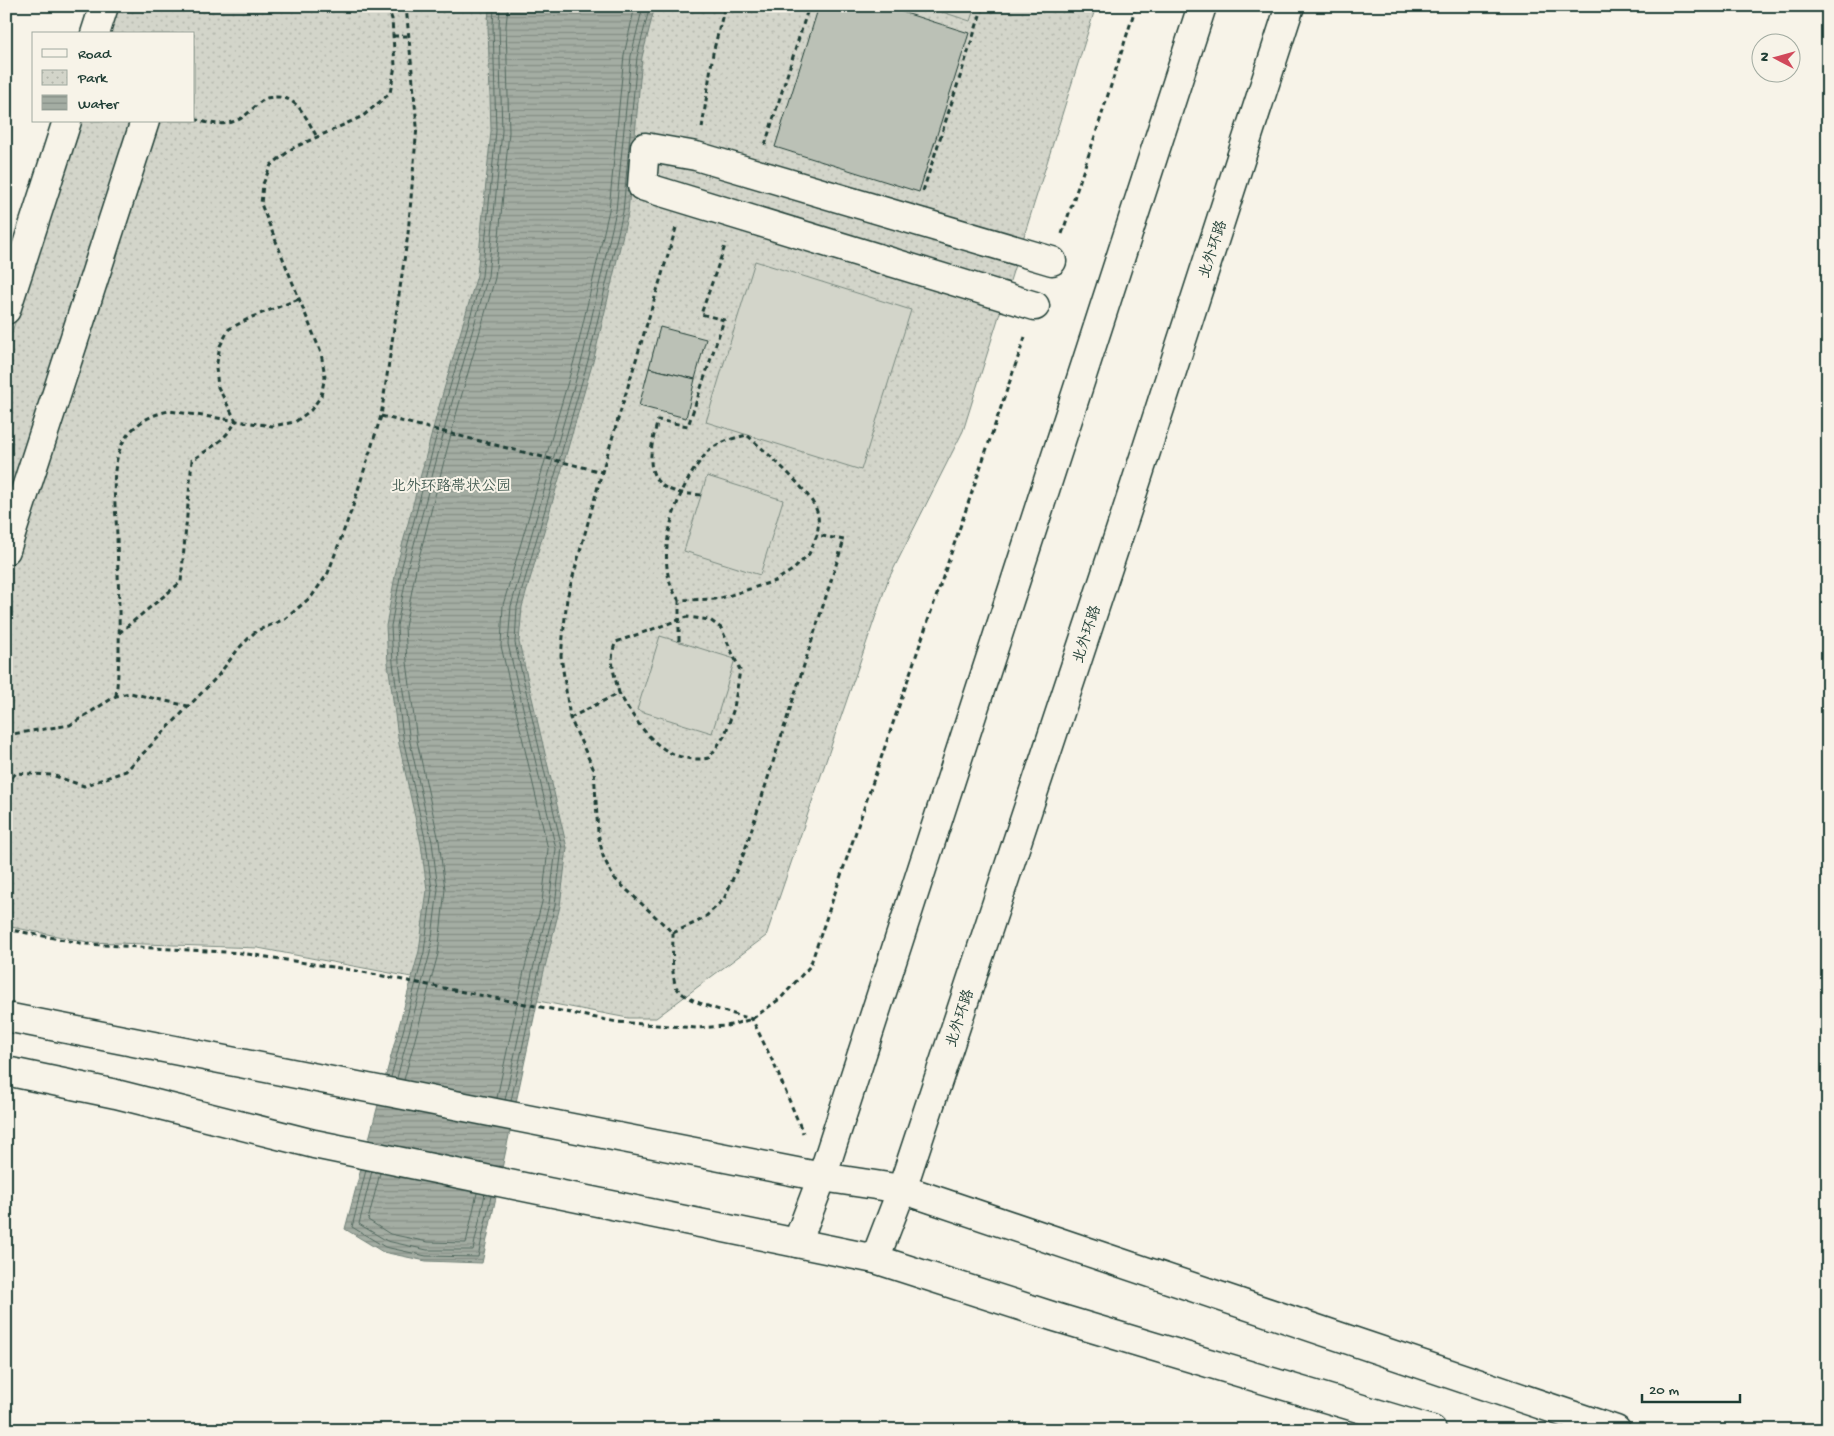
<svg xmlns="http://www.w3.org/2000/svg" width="1834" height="1436" font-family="'Gochi Hand','LXGW WenKai TC',sans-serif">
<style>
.park{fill:url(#park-dots);stroke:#79897f}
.pitch{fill:#d3d5ca;stroke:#79897f}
.water{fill:url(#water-rules);stroke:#6f8077}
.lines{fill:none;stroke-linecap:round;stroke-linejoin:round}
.shore{stroke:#546a60;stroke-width:1}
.building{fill:#bbc1b6;stroke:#1f3d34}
.minor-casing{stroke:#1f3d34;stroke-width:31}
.major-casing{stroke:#1f3d34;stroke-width:31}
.path{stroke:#1f3d34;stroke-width:3;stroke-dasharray:5 4;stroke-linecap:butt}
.minor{stroke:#f7f3e8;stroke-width:28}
.major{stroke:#f7f3e8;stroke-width:28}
.labels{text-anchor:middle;stroke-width:4;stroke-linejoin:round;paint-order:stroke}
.street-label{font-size:15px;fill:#1f3d34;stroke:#f7f3e8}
.park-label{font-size:15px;fill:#435b52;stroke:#f7f3e8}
</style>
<defs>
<pattern id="park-dots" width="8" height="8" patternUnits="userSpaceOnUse" patternTransform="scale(1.25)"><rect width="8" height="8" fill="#d3d5ca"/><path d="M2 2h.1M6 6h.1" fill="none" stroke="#b5b8ae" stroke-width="1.8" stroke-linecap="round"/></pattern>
<pattern id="water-rules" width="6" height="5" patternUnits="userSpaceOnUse" patternTransform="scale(1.25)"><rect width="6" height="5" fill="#a4ada3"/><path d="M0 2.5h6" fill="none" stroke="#858e86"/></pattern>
</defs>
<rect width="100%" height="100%" fill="#f7f3e8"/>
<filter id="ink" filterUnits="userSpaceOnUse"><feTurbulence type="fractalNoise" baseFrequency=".02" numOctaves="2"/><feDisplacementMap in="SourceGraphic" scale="10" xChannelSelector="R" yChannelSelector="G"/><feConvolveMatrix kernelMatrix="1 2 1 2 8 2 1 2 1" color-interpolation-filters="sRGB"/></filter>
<g filter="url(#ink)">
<!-- park -->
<path class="park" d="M118 6H1096L963 431 888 580 766 936 656 1018H628L258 948 88 942 6 926V350L81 121H194V34H109Z"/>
<!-- pitch -->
<g class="pitch">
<path d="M924 6H975L970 21Z"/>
<path d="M755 261 911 310 861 470 706 422Z"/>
<path d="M707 476 783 500 760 575 684 551Z"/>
<path d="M660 636 735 659 712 733 637 710Z"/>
</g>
<!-- water -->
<path class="water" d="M489 6H655L642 57 628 213 594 358 522 607 519 642 567 848 560 906 543 975 482 1263 426 1261 383 1252 345 1229 419 951 427 890 421 844 399 744 388 663 386 626 397 565 438 410 477 275 491 131 488 26Z"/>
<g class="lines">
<!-- shore -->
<g class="shore">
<path d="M391 1077 424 952 432 890 426 843 404 743 393 663 391 626 402 566 443 411 482 276 496 131 493 26 494 6"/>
<path d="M397 1078 430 953 438 889 432 842 410 742 399 662 397 626 408 567 449 413 488 276 502 131 499 26 500 6"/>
<path d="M404 1080 438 954 445 889 439 841 417 741 407 662 405 627 416 569 456 415 495 278 509 132 506 26 508 6"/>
<path d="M497 1098 524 971 542 902 548 849 501 646 503 605 576 354 609 210 624 55 635 6"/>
<path d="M505 1100 532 973 549 904 556 849 508 644 511 606 583 355 616 211 631 56 643 6"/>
<path d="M511 1101 538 974 555 905 562 848 515 643 517 607 589 357 623 212 637 57 650 6"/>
<path d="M366 1170 352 1227 385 1247 426 1256 478 1257 491 1196"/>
<path d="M372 1171 359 1224 387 1241 427 1250H473L485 1194"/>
<path d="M380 1173 368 1220 390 1234 428 1242 466 1243 477 1193"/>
</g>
</g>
<!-- building -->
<g class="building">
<path d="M819 6H883L969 33 919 192 775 147Z"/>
<path d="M660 327 706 339 695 379 649 368Z"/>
<path d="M649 368 695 379 686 418 639 406Z"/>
</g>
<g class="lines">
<!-- minor casing -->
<g class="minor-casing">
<g id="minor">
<path d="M95 34 104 6"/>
<path d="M1035 306 642 186 645 147 696 156 1052 261"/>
<path d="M6 310 67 121"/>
<path d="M6 550 145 121"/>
</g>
</g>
<!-- major casing -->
<g class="major-casing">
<g id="major">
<path d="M6 1017 822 1177 902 1189 1616 1430"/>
<path d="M6 1071 116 1094 314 1144 875 1259 1055 1317 1432 1430"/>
<path d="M797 1243 822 1177 1202 6"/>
<path d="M875 1259 902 1189 1128 507 1290 6"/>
</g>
</g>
<!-- path -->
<g class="path">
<path d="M393 36H409"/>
<path d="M194 119C207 123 218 126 232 122 245 119 253 107 263 100 266 97 270 98 274 97 298 95 307 120 317 137"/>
<path d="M702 128 713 53 725 6"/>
<path d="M765 145 809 6"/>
<path d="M923 191 983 6"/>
<path d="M676 228 602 472 567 598 561 656 570 718 594 770 598 833 603 856 613 877 673 933C673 949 671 968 675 984 679 1002 735 1014 752 1019L774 1064 803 1133"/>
<path d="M1062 234 1095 136 1136 6"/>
<path d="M381 416 602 472"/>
<path d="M701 495C692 494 682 494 674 491 641 482 651 445 658 420L688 426 724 320 701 314 726 243"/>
<path d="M679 600V641"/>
<path d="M119 633 181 582 192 460C209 449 226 440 236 421L218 387 216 368 220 346 229 329 252 317 299 299"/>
<path d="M116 696C122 644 118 588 117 536 116 508 110 475 120 449 127 428 148 415 169 411L272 426 295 422 311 410 321 396 325 376 321 353 261 204 263 184 271 165 293 148 363 116 390 93 395 66 392 19 387 6"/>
<path d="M570 718 619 693C615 677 608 658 616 642L687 617 710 620 721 628 740 670 734 708 725 735 709 758C663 766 639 727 619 693"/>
<path d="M6 735 70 725 116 696 130 693 188 706"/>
<path d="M6 760 11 778"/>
<path d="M6 784 16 773 52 775 84 786 126 771 217 677 239 648 256 631 285 619 312 596 328 573 353 506 381 416 408 234 417 126 406 6"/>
<path d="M6 929 86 944 241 953 352 970 617 1022 696 1028 727 1026 752 1019 781 998 810 966 1026 334"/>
<path d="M673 933 703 919 724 899 744 853 844 540 817 535 809 554 794 569 775 581 718 599 679 600C651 564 675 492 701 460 704 457 707 451 711 449 721 441 735 438 747 435 764 451 816 494 818 516 819 522 818 529 817 535"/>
</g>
<!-- minor -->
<use href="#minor" class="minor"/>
<!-- major -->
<use href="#major" class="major"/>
</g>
</g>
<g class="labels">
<!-- street labels -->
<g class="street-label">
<text transform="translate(1212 249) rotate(-72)" y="5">北外环路</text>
<text transform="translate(1086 634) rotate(-72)" y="5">北外环路</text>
<text transform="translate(959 1018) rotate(-72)" y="5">北外环路</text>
</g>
<!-- park labels -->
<g class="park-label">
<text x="451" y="490">北外环路带状公园</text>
</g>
</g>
<!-- margin -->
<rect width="1834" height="1436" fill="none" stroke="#f7f3e8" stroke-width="25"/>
<rect x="12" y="12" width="1809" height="1411" fill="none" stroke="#1f3d34" stroke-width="2" filter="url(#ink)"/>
<!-- legend -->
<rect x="32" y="32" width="162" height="90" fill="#f7f3e8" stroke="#a1aaa0"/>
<rect x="42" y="49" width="25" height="8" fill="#f7f3e8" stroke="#a1aaa0"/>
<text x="78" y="58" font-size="15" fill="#1f3d34">Road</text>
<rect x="42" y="70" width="25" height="15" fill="url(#park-dots)" stroke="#a1aaa0"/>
<text x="78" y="82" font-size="15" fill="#1f3d34">Park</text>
<rect x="42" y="95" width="25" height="15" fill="url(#water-rules)" stroke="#a1aaa0"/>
<text x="78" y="108" font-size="15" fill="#1f3d34">Water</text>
<!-- north arrow -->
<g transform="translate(1776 58) rotate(276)"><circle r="24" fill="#f7f3e8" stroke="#a1aaa0"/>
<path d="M0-4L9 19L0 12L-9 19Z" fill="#d1495b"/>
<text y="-8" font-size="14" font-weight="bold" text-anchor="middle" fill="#1f3d34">N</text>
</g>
<!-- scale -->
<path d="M1642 1394v8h98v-8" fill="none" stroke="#1f3d34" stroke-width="2.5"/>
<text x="1649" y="1394" font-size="15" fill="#1f3d34" stroke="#f7f3e8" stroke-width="4" paint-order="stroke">20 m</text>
</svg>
